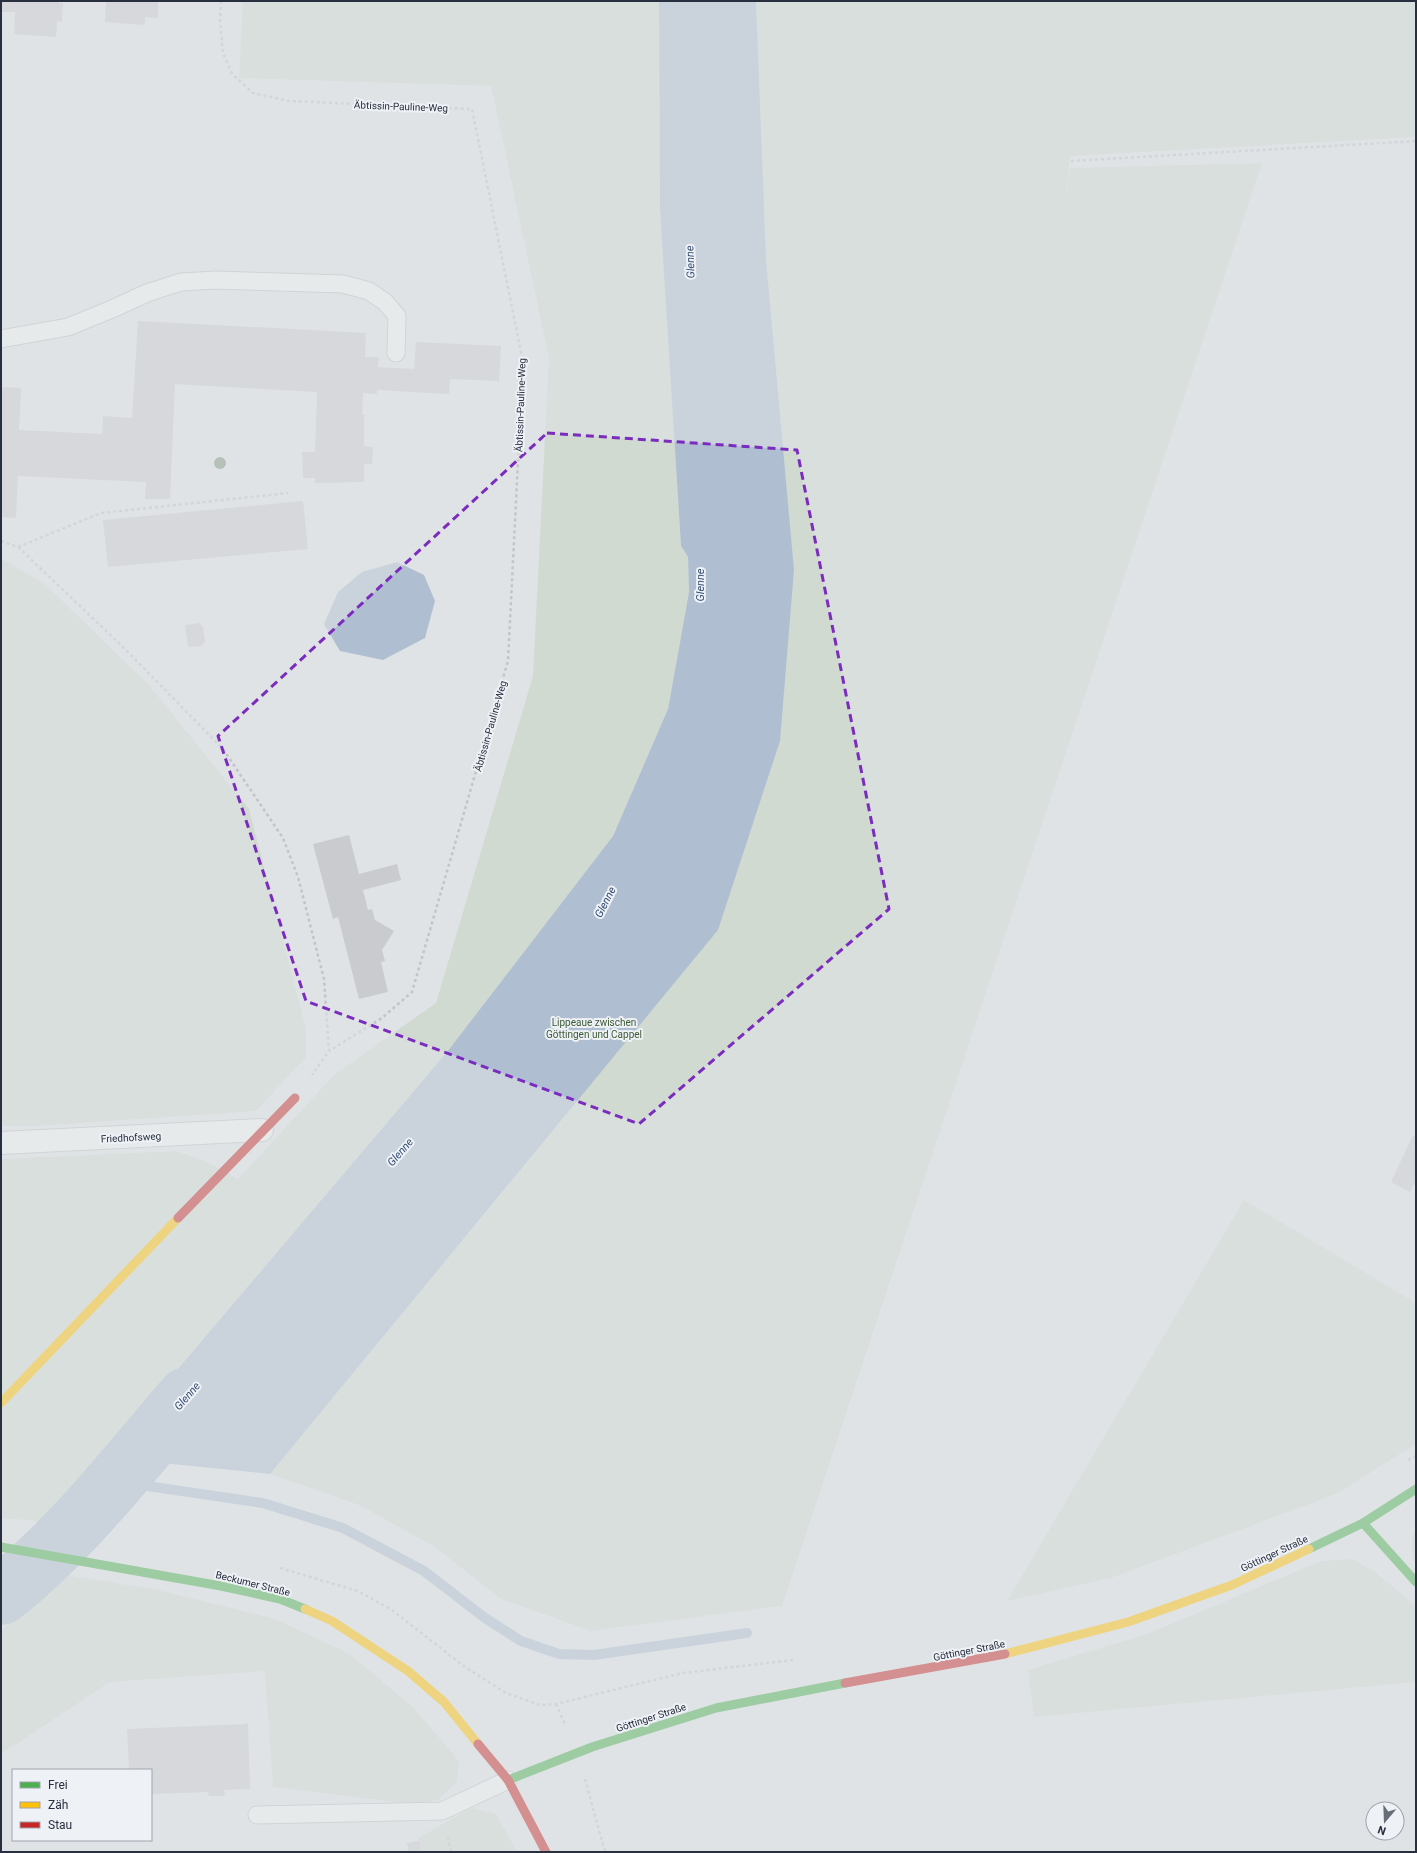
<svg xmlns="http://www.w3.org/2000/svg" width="1417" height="1853" font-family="Roboto,sans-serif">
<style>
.green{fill:#d1dad1}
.water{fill:#afbfd1}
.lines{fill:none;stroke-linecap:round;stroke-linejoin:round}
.stream{stroke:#afbfd1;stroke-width:10}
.river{stroke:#afbfd1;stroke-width:60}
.building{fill:#c9cbce}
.lane-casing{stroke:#bfc1c4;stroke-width:19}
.street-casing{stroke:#bfc1c4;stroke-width:24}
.path{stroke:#c2c4c9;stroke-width:2.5;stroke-dasharray:3 3;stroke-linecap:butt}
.lane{stroke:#f0f1f2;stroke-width:17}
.street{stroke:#f0f1f2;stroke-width:22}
.fast{stroke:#4caf50;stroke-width:9}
.slow{stroke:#ffc107;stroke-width:9}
.jam{stroke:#c62828;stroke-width:9}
.tree{fill:#859885}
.marked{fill:none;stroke:#7b2cbf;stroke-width:3;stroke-dasharray:8 5;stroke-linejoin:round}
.labels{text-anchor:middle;stroke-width:4;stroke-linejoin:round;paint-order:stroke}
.street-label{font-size:10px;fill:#282f3e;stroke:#eef1f5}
.park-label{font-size:10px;fill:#3b5a35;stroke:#eef1f5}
.water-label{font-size:11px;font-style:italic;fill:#324d72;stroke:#eef1f5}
</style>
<rect width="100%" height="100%" fill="#e0e3e6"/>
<!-- green -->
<g class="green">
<path d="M243 1H659L660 210 681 546 688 557 689 592 668 709 613 836 447 1052 47 1522 1 1518V1159L176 1151 203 1160 238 1179 335 1074 436 1003 533 676 549 358 491 86 239 78Z"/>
<path d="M703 1H1416V137L1070 156 1065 203 1070 168 1262 163 782 1606 591 1631 501 1599 435 1547 359 1505 270 1474 580 1098 565 966 693 651Z"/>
<path d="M1 558 46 585 148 684 249 809 306 1029V1057L256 1111 37 1126H1Z"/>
<path d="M1244 1200 1416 1303V1444L1336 1494 1111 1578 1007 1601Z"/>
<path d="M1416 1528V1564C1410 1555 1410 1538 1416 1528Z"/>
<path d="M1353 1559 1375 1572 1416 1606V1682L1034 1717 1028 1670 1147 1634 1321 1561Z"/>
<path d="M67 1575 158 1590 275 1619 348 1653 413 1707 459 1761 457 1782 438 1800 412 1804 273 1787 265 1671 110 1682 1 1754V1630Z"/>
<path d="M471 1808 496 1814 517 1852H421L418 1838Z"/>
</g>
<!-- water -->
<g class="water">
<path d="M659 1H756L766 260 794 570 780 741 718 930 270 1474 103 1457 447 1052 613 836 668 709 689 592 688 557 681 546 660 210Z"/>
<path d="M397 562 424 575 435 601 425 638 383 660 340 651 324 624 338 592 362 572Z"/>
</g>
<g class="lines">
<!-- stream -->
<path class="stream" d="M113 1481 263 1503 343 1528 424 1571 485 1618 521 1641 559 1654 594 1655 747 1633"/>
<!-- river -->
<path class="river" d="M1 1595C72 1539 128 1465 187 1397"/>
</g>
<!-- building -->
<g class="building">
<path d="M1 1H58V3H63L62 22 57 21 56 37 14 34 15 12H1Z"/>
<path d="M106 1H158V18L145 17V25L105 22Z"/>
<path d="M138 321 366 333 365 357H379L378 367 414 369 416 342 501 346 499 381 450 379 449 394 377 390V394L363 393 362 415 364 414V446L373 447 372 464H364V482L315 483V478H303L302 452H315L317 392 175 384 170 499H145L146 482 18 476 16 518 1 517V387L21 388 19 430 102 434 103 416 132 418Z"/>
<path d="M303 501 308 549 108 567 103 520Z"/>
<path d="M199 623 203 627 205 642 201 646 188 647 185 625Z"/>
<path d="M349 835 359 874 397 864 401 880 363 890 368 910 372 909 375 920 394 931 382 950 385 961 381 962 388 992 359 999 338 917 333 919 313 844Z"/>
<path d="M1413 1135 1416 1137V1181L1410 1192 1391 1182Z"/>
<path d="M246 1723H248L250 1789 224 1790 225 1795 221 1796H209L208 1792 151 1794V1770H129L127 1729 246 1724Z"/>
<path d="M419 1841 421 1852H409L407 1843Z"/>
</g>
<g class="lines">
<!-- lane casing -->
<g class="lane-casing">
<g id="lane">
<path d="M1 339 68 327 112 309 147 293 181 282 216 280 343 284 369 291 385 302 397 316 396 353"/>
<path d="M257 1815 442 1811 508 1780"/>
</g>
</g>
<!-- street casing -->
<g class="street-casing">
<path id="street" d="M1 1143 262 1130"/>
</g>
<!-- path -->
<g class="path">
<path d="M221 1 220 21 223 53 232 74 253 93 289 101 472 109 523 362 508 661 412 992 382 1018 329 1051"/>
<path d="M1071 161 1416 141"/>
<path d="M1 541 18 547 124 648 223 749 283 838 298 877 324 979 329 1051 312 1075"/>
<path d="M18 547 101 513 288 493"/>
<path d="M1408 1460 1416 1456"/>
<path d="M280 1568 358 1591 392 1610 465 1667 506 1693 540 1705 556 1704 683 1673 793 1660"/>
<path d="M556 1704 566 1726"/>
<path d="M585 1779 605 1852"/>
<path d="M448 1837 451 1852"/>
</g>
<!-- lane -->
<use href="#lane" class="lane"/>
<!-- street -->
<use href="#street" class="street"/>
<!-- fast -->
<g class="fast">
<path d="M1363 1523 1416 1582"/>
<path d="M1 1547 221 1586 280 1599 305 1609"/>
<path d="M1309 1549 1363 1523 1416 1489"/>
<path d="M508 1780 592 1747 716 1708 845 1683"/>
</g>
<!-- slow -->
<g class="slow">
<path d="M1 1403 178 1218"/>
<path d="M305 1609 332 1621 408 1671 444 1702 478 1744"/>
<path d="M1005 1654 1128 1622 1232 1585 1309 1549"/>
</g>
<!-- jam -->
<g class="jam">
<path d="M178 1218 295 1098"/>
<path d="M845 1683 1005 1654"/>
<path d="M478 1744 508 1780 546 1852"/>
</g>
</g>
<!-- trees -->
<circle class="tree" cx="220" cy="463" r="6"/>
<!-- marked area -->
<path d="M0 0H1417V1853H0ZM547 433 797 450 889 909 639 1124 306 1001 218 736Z" fill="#e0e3e6" fill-opacity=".55" fill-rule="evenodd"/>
<path class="marked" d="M547 433 797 450 889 909 639 1124 306 1001 218 736Z"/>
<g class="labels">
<!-- street labels -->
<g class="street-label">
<text transform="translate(401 106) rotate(2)" y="4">Äbtissin-Pauline-Weg</text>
<text transform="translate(520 405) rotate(-88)" y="4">Äbtissin-Pauline-Weg</text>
<text transform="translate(490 726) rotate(-74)" y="4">Äbtissin-Pauline-Weg</text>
<text transform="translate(131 1137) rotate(-3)" y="4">Friedhofsweg</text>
<text transform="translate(1274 1553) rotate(-25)" y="4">Göttinger Straße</text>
<text transform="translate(253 1583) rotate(14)" y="4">Beckumer Straße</text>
<text transform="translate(969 1650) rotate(-11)" y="4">Göttinger Straße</text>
<text transform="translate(651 1717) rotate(-18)" y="4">Göttinger Straße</text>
</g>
<!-- park labels -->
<g class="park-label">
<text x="594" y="1026">Lippeaue zwischen<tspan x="594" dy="12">Göttingen und Cappel</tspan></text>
</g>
<!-- water labels -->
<g class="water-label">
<text transform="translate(690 262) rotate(-92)" y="4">Glenne</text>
<text transform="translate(700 585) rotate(-90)" y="4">Glenne</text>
<text transform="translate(605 902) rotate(-63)" y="4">Glenne</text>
<text transform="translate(400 1152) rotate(-49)" y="4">Glenne</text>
<text transform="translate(187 1396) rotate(-49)" y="4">Glenne</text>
</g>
</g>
<!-- border -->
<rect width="1417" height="1853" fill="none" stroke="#282f3e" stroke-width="4"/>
<!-- legend -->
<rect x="12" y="1769" width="140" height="72" fill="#eef1f5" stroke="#9fa3ac"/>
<rect x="20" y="1782" width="20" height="6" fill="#4caf50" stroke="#9fa3ac"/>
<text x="48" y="1789" font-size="12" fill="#282f3e">Frei</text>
<rect x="20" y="1802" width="20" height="6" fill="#ffc107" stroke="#9fa3ac"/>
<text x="48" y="1809" font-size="12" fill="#282f3e">Zäh</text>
<rect x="20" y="1822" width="20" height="6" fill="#c62828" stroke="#9fa3ac"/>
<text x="48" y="1829" font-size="12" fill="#282f3e">Stau</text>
<!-- north arrow -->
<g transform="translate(1385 1821) rotate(199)"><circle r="19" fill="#eef1f5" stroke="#9fa3ac"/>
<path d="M0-3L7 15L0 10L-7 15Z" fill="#686e79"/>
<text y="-6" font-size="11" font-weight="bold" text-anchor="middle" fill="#282f3e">N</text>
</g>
</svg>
